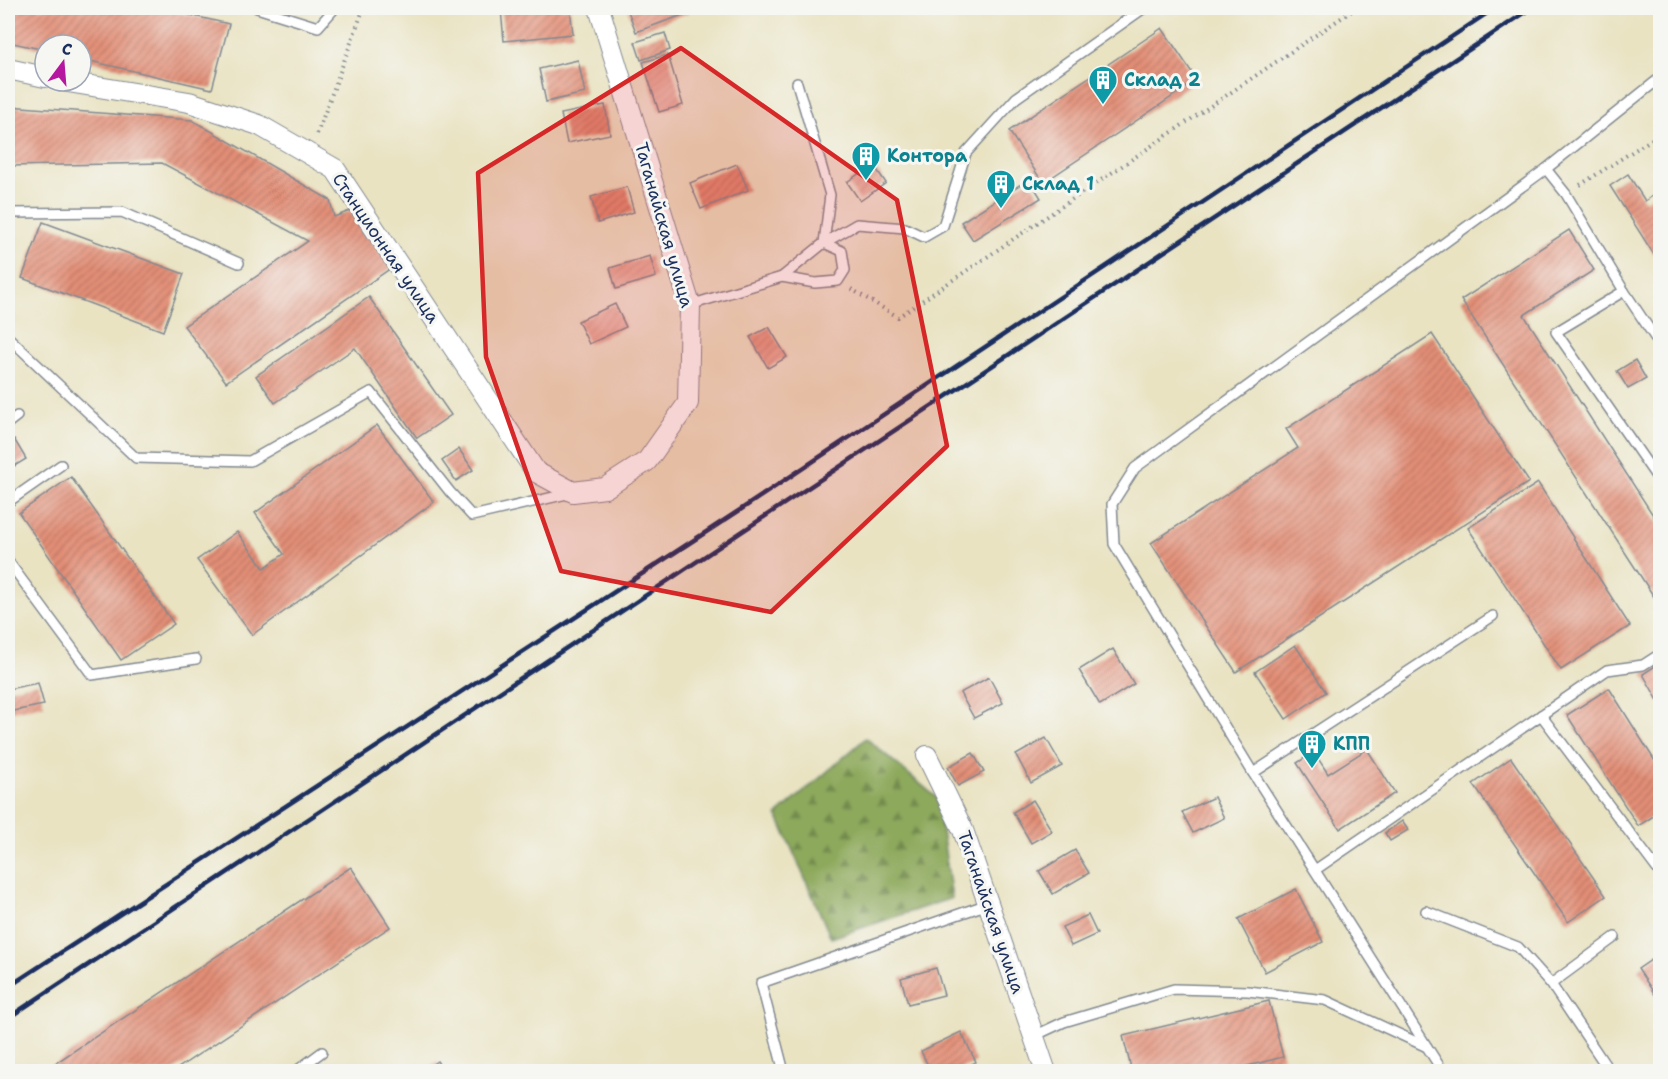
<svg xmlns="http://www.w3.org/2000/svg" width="1668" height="1079" font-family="'Shantell Sans',sans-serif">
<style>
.forest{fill:url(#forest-firs);stroke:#546c5c;stroke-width:1.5}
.building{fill:url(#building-hatch)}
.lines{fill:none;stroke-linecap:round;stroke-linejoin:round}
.service-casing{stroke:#828990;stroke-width:12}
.minor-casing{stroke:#828990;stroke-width:22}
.path{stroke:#828990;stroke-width:4;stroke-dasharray:1.5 4.5;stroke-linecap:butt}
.service{stroke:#fff;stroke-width:9}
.minor{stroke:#fff;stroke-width:20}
.rail{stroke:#1b2f5e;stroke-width:4.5}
.marked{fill:#d62828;fill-opacity:0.2;stroke:#d62828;stroke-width:4.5;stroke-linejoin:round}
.labels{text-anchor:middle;stroke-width:6;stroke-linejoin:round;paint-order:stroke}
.culture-label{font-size:18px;font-weight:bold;fill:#0d838f;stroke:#f6f6f2;text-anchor:start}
.street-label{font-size:18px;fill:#1b2f5e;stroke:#f6f6f2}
</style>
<defs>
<pattern id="forest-firs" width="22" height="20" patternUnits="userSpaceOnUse" patternTransform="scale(1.5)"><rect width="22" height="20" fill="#8da95b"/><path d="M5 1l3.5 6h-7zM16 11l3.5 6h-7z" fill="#728a4e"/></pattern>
<pattern id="building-hatch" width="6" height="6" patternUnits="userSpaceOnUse" patternTransform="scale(1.5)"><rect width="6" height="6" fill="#e38e76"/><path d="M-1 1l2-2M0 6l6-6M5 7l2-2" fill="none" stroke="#b77464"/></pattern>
</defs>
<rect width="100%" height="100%" fill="#f6f6f2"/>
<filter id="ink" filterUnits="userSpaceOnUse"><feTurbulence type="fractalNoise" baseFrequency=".0167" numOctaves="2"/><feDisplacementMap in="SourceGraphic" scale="12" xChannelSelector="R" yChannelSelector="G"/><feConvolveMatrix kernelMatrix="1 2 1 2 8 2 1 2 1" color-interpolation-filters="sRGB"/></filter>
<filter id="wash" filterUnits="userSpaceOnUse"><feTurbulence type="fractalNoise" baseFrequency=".008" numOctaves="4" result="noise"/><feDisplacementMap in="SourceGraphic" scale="24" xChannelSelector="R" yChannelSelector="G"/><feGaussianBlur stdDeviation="1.35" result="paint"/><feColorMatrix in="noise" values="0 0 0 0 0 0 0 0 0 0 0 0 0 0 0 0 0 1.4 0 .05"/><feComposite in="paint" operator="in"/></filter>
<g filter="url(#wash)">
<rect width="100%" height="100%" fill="#e9e3c2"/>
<!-- forest -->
<path class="forest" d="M866 738 937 798 952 898 831 938 777 815Z"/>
<g id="blocks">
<!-- building -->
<g class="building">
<path d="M8 8H159L229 24 212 89 81 59V45H45V50L8 42Z"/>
<path d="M525 8H570L573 34 504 41 501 10Z"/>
<path d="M638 8H686L688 13 636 32 628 11Z"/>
<path d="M1162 28 1197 80 1043 183 1009 131Z"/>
<path d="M665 33 670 50 641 60 635 42Z"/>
<path d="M668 55 683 105 659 112 643 62Z"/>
<path d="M578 60 585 93 546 102 539 69Z"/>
<path d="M605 105 610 134 567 143 561 114Z"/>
<path d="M8 106 192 120 330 200 334 217 350 211 391 268 226 382 184 326 308 241 162 163 8 166Z"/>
<path d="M737 164 748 190 701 209 690 183Z"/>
<path d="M873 164 886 183 860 201 847 182Z"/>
<path d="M1628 174 1645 201 1660 191V264L1610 186Z"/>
<path d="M1029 179 1041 198 973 240 961 222Z"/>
<path d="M627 187 634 212 598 223 591 197Z"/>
<path d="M43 222 184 274 163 331 22 278Z"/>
<path d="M1569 230 1594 270 1524 315 1660 526V602L1658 603 1461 300Z"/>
<path d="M650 256 656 277 616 289 610 268Z"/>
<path d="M369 297 451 415 417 438 355 348 275 403 256 376Z"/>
<path d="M615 304 626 327 589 344 578 321Z"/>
<path d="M769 327 787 357 768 368 750 337Z"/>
<path d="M1432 334 1529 482 1236 672 1151 543 1298 448 1286 429Z"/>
<path d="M1635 360 1646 379 1628 389 1617 371Z"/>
<path d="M377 425 434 502 252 635 197 560 237 532 264 568 284 554 255 513Z"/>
<path d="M14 439 26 459 8 470V443Z"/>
<path d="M459 449 473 470 456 481 442 461Z"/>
<path d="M71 477 174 624 121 660 19 513Z"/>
<path d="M1538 483 1630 626 1561 670 1468 528Z"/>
<path d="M1295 645 1326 692 1286 719 1255 672Z"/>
<path d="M1113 649 1134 684 1100 705 1079 670Z"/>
<path d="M1660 663V704L1643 674Z"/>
<path d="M989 677 1003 703 974 718 960 693Z"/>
<path d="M38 683 44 705 8 712V689Z"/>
<path d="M1609 688 1660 769V812L1638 826 1567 715Z"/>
<path d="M1046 738 1062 766 1031 783 1016 755Z"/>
<path d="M1367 749 1395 793 1340 829 1297 763 1314 752 1328 774Z"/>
<path d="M973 753 984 772 958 786 948 767Z"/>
<path d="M1511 758 1606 896 1568 922 1473 784Z"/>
<path d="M1214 797 1224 818 1193 833 1182 812Z"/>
<path d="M1033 800 1052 831 1031 843 1013 812Z"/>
<path d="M1402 821 1408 830 1390 841 1385 833Z"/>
<path d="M1075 850 1089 873 1053 894 1039 871Z"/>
<path d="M351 867 390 927 172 1072H42Z"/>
<path d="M1296 889 1323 942 1265 972 1238 919Z"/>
<path d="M1088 915 1097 934 1071 946 1062 927Z"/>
<path d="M1660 954V1002L1638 969Z"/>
<path d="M936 968 944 995 908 1004 901 978Z"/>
<path d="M1269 1001 1283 1057 1224 1072H1132L1123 1036Z"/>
<path d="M961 1032 976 1062 955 1072H931L921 1051Z"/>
<path d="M437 1061 444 1072H422Z"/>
</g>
</g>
</g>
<g filter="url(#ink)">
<use href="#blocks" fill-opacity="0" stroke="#828990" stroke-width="1.5"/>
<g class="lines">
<!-- service casing -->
<g class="service-casing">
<g id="service">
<path d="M257 8 318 27 335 8"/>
<path d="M1660 78 1546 169 1566 194 1624 291 1556 332 1660 482"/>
<path d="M8 213 122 212 239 263"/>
<path d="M824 243 857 224 905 228 924 237 943 226 966 153 1016 98 1144 8"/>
<path d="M782 277 815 283 838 281 845 270 842 251 824 243"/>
<path d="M1624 291 1660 345"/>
<path d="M690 305 782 277 824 243 830 195 797 83"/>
<path d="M8 337 136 458 250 461 371 392 450 492 472 516 571 493"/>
<path d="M8 423 17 416"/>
<path d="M8 502 61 465"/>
<path d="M8 561 92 675 196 659"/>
<path d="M1541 715 1660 873"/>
<path d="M1253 773 1493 616"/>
<path d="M1315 870 1607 670 1643 665 1660 654"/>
<path d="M1426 911 1518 947 1551 984 1606 1066 1607 1072"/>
<path d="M1551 984 1615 937"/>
<path d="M1034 1036 1064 1022 1174 989 1248 991 1325 1000 1427 1047"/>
<path d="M295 1072 322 1052"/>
<path d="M784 1072 761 983 988 904"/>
<path d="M1443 1072 1253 773 1114 544 1112 504 1135 468 1546 169"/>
</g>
</g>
<!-- minor casing -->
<g class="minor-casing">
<g id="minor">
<path d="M8 69 45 77"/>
<path d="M62 81 189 102 259 125 335 169 536 472 573 492 605 488 647 461 688 403 690 305 599 8"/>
<path d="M927 756 963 830 1046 1072"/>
</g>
</g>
<!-- path -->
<g class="path">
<path d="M317 134 363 10"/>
<path d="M1580 185 1660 134"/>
<path d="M851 289 898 317 1356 8"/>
</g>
<!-- service -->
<use href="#service" class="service"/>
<!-- minor -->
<use href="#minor" class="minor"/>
<!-- rail -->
<g class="rail">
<path d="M8 987 740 510 1495 8"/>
<path d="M8 1018 1532 8"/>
</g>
</g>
</g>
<!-- marked area -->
<path class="marked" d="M681 48 897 200 947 446 771 612 561 571 486 357 478 173Z"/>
<!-- icons -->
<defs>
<g id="building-pin" transform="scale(1.5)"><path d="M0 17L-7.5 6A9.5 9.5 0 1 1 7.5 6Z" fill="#0f9aa8" stroke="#f6f6f2"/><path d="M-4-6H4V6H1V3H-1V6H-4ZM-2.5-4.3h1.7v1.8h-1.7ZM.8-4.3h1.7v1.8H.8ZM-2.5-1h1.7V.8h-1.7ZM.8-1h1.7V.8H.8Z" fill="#fff"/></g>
</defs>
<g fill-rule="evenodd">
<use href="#building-pin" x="1103" y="80"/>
<use href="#building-pin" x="866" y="156"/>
<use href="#building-pin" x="1001" y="184"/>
<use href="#building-pin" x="1312" y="744"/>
</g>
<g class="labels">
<!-- culture labels -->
<g class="culture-label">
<text x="1124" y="86">Склад 2</text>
<text x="887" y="162">Контора</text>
<text x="1022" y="190">Склад 1</text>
<text x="1333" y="750">КПП</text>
</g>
<!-- street labels -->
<g class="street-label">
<text transform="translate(664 225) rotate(74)" y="6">Таганайская улица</text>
<text transform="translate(386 248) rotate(56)" y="6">Станционная улица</text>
<text transform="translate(991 912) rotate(71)" y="6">Таганайская улица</text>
</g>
</g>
<!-- margin -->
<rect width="1668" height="1079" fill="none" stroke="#f6f6f2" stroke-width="30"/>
<!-- north arrow -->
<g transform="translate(63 63) rotate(16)"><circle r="28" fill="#f6f6f2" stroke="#9ea6b7" stroke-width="1.5"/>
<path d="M0-4.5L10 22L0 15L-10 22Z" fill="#b5179e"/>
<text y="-9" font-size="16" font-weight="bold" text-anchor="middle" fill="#1b2f5e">С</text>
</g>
</svg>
